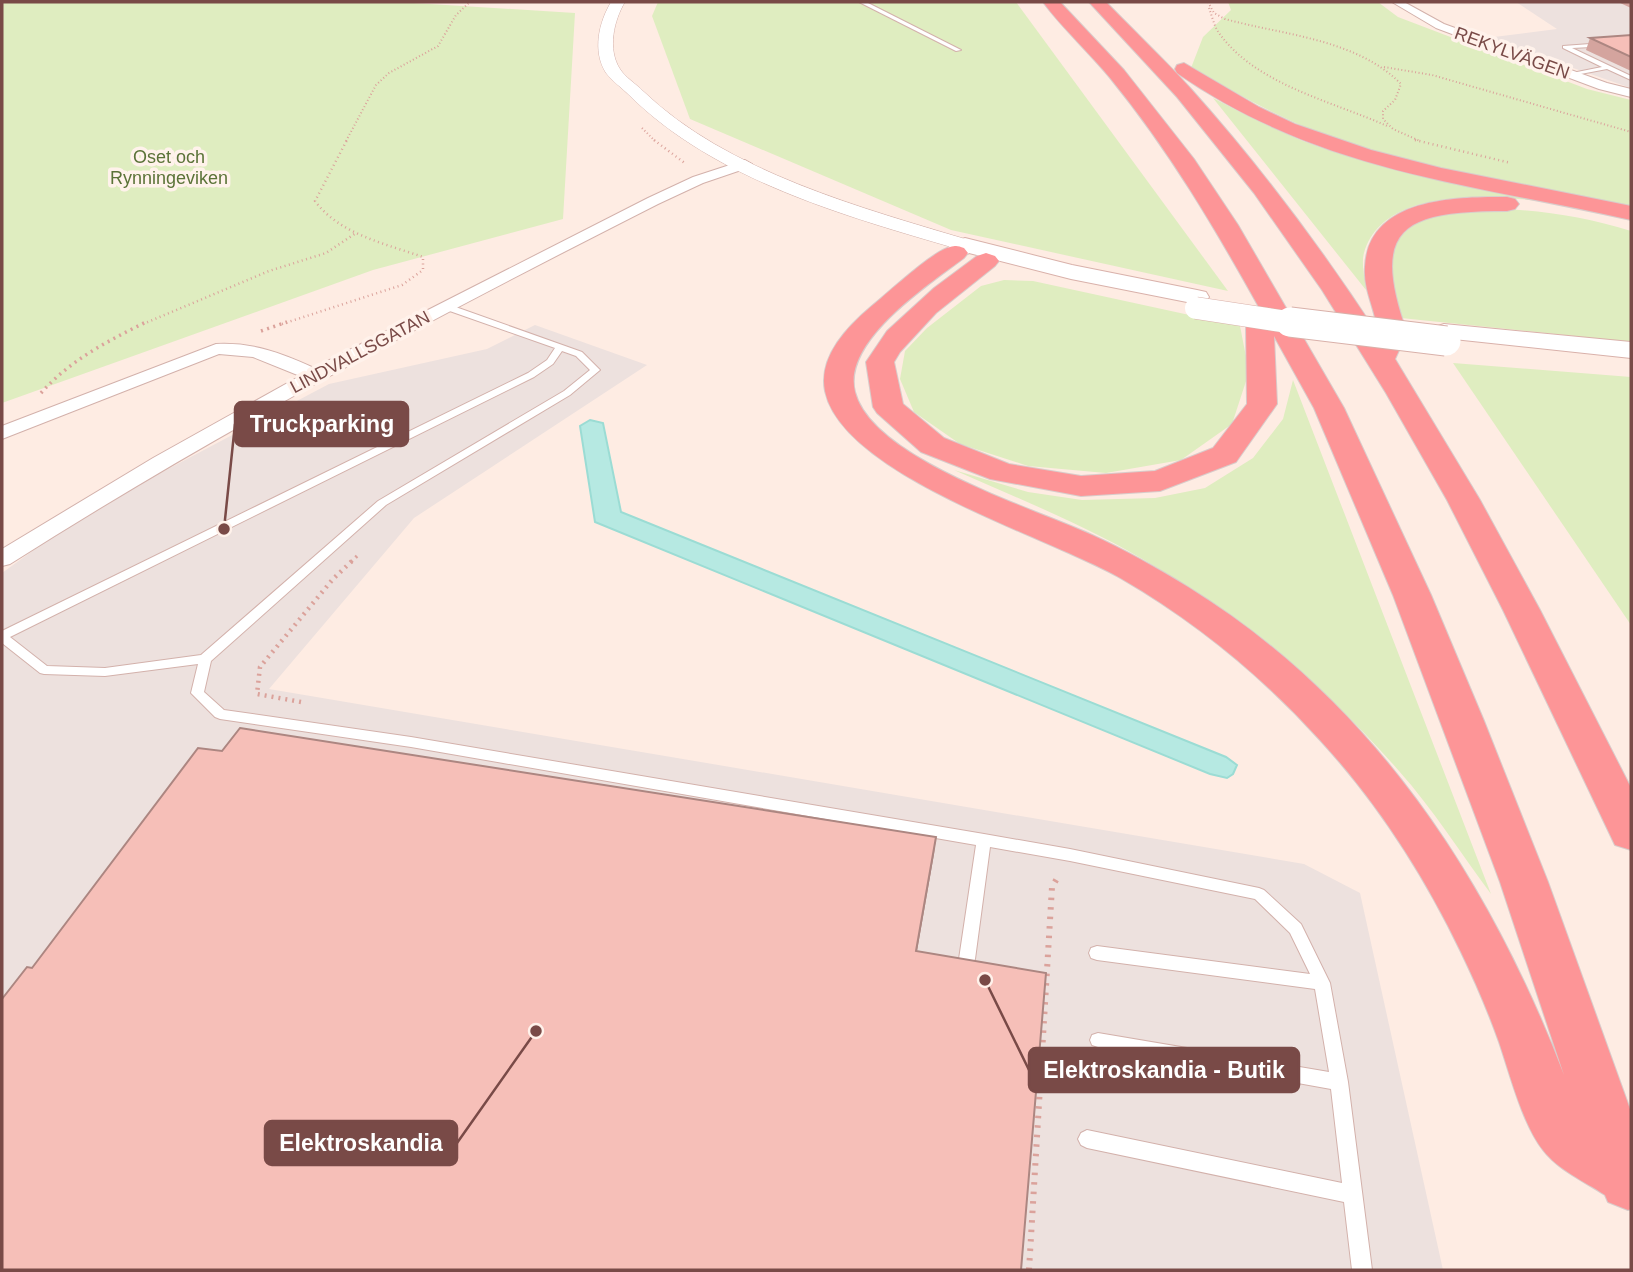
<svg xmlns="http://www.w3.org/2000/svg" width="1633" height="1272" font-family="Arial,sans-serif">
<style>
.industrial{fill:#ede1de}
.green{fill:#dfedc0}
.water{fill:#b6e9e2;stroke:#9bdcd4;stroke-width:2}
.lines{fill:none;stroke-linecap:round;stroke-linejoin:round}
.service-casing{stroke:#d3b1ab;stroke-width:2}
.minor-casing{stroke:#d3b1ab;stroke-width:2}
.tertiary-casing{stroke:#d3b1ab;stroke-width:1}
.secondary-casing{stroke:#d9b1aa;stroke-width:2}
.motorway-casing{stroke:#d9cccb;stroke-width:2}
.path-far4{stroke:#dba29b;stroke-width:2;stroke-dasharray:1 2.5;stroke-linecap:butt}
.path-far3{stroke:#dba29b;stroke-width:2.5;stroke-dasharray:1 3.5;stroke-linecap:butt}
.path-far2{stroke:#dba29b;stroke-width:3.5;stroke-dasharray:2 4.5;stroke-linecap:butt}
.path-far1{stroke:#dba29b;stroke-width:4.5;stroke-dasharray:2 5;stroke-linecap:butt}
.path{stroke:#dba29b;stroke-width:6;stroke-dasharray:2.5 7;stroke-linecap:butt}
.service{fill:#fff;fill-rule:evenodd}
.minor{fill:#fff;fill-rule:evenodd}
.tertiary{fill:#fff;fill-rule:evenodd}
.secondary{fill:#fff;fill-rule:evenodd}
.motorway{fill:#fd9597;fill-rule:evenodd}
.secondary-bridge-far1-casing{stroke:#d9b1aa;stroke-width:23;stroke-linecap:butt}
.secondary-bridge-casing{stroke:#d9b1aa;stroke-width:31;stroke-linecap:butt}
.secondary-bridge-far1{stroke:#fff;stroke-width:22}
.secondary-bridge{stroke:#fff;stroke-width:29}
.wall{fill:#d4a49e}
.shaded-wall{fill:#ac8681}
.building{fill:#f6bfb8;stroke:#ac8681;stroke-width:2}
.labels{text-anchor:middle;stroke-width:7;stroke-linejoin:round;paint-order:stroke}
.far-street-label{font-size:18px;fill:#794a47;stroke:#fff2eb}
.far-park-label{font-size:18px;fill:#5b7338;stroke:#fff2eb}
.leader{fill:none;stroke:#794a47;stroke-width:2.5}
.callout-dot{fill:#794a47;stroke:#fff2eb;stroke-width:2.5}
.callout{fill:#794a47;stroke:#794a47;stroke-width:2.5}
.callout-label{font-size:23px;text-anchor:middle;font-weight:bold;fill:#fff}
</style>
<rect width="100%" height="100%" fill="#feece3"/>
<!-- industrial -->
<g class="industrial">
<path d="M1516 2H1631V88L1486 38 1557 29Z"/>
<path d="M535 325 647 365 414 518 269 689 1304 864 1360 893 1443 1270H2V573L42 544 149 479 329 384 487 349Z"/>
</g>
<!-- green -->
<g class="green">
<path d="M2 2H398L575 13 563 219 373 270 2 403Z"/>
<path d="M658 2H1016L1228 291 951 230 690 119 652 16Z"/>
<path d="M1228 2H1378L1398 17 1587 89 1631 100V206C1541 188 1448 173 1360 147 1300 130 1245 98 1191 68L1203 37 1231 10Z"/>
<path d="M1213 98C1254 119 1296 141 1341 154 1418 178 1499 190 1578 205 1519 199 1386 177 1364 253 1361 263 1365 279 1366 290Z"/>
<path d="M1487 208C1537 210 1583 216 1631 231V342L1401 318C1397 299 1388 273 1393 253 1404 213 1454 212 1487 208Z"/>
<path d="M1004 280 1033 281 1240 326 1249 372 1232 424 1181 460 1106 473 1028 466 960 444 914 412 900 379 905 351 927 328 981 286Z"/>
<path d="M1453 363 1631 377V625Z"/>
<path d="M1293 380 1491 894C1461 854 1433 809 1399 771 1329 691 1247 621 1156 567 1092 528 1022 500 954 470L1028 492 1082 500 1155 498 1205 488 1253 458 1283 419Z"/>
</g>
<!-- water -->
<path class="water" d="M590 420 603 423 621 512 1226 757 1237 765 1233 774 1227 778 1210 774 595 522 580 426Z"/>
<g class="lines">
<!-- service casing -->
<g class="service-casing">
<g id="service">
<path d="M859 2H866L961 50 956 51Z"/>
<path d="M1631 41V45L1572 48 1631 76V80L1607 69 1570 76 1567 74 1602 67 1563 48V46Z"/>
<path d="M444 305H450L582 352 600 370 570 395 386 505 211 661 204 692 224 710 411 737 984 834 1070 849 1259 888 1264 890 1301 924 1330 983 1348 1082 1372 1270H1352L1344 1202 1087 1148 1081 1145 1078 1139 1081 1133 1087 1130 1342 1183 1331 1089 1098 1047 1092 1045 1090 1040 1092 1035 1098 1033 1329 1072 1315 989 1097 960 1091 958 1089 953 1091 948 1097 946 1310 974 1290 933 1255 899 1070 861 990 847 975 959 973 964 967 966 961 964 959 959 976 845 411 747 220 719 215 717 191 693 198 664 105 676 44 674 40 673 2 643V631L528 373 547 360 555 348 444 309ZM562 351 576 356 590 370 564 391 378 501 201 655 105 668 47 666 10 637 534 377 553 364Z"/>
</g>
</g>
<!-- minor casing -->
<g class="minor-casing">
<g id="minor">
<path d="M1392 2H1404L1444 24 1607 83 1631 89V97L1599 89 1436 28Z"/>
<path d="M745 160 752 164 750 167 703 183 658 204C437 316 219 431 10 564L2 566V549L153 458 300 376 253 357 219 354 2 439V426L216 344C252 342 282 353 314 368L648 198 693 177Z"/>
</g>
</g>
<!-- tertiary casing -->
<g class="tertiary-casing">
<path id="tertiary" d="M611 2H625C614 20 607 49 620 69 625 77 636 84 643 91 727 172 862 208 972 241L975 245 972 249H958C845 216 715 180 629 95 622 88 612 81 606 73 592 51 599 22 611 2Z"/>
</g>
<!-- secondary casing -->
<g class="secondary-casing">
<g id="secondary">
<path d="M965 238 1072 265 1197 290 1206 292 1209 297 1206 302 1197 304 1071 279 969 253 955 260 947 258 944 253C949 245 956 241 965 238Z"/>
<path d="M1444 324 1631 342V358L1435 337 1431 332 1435 327Z"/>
</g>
</g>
<!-- motorway casing -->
<g class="motorway-casing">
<g id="motorway">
<path d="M1043 2H1060L1124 70 1194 159 1238 225 1344 408 1431 595 1484 721 1548 882 1631 1112V1209L1628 1210 1608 1202 1605 1195C1584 1181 1558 1170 1543 1150 1522 1123 1510 1074 1499 1042 1488 1011 1475 981 1461 952 1424 875 1378 803 1320 740 1262 676 1196 622 1122 579 1050 537 843 476 825 391 818 356 849 325 873 305 889 292 933 251 950 247 957 245 958 246 964 248L968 253 964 258C928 285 842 341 855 392 872 459 1033 508 1092 535 1125 550 1157 568 1188 587 1372 701 1487 876 1564 1075L1500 882 1393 595 1314 408 1274 336 1277 404 1236 462 1160 491 1081 496 990 479 921 452 877 413 873 407 866 362 887 331 934 288 977 256 986 253 995 256 999 261 995 266 936 313 900 352 894 362 903 404 944 438 1009 464 1081 476 1155 471 1213 448 1247 404 1246 325 1260 309C1215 228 1169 150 1111 79 1089 52 1063 29 1043 2Z"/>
<path d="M1089 2H1106C1134 31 1164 59 1191 89 1260 166 1322 249 1378 335 1377 312 1363 291 1365 267 1368 197 1457 197 1507 197L1515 199 1519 204 1515 209 1507 211C1404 211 1369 226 1407 333L1395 359 1480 500 1540 610 1631 788V850L1615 845 1503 610 1447 500 1386 393 1322 290 1254 193 1177 97Z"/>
<path d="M1184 63 1259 107 1295 124 1371 150 1441 168 1631 206V220C1468 183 1319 172 1177 73L1175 69 1177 65Z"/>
</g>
</g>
<!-- path-far4 -->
<g class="path-far4">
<path d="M1208 2 1214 13 1225 19C1283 35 1357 39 1401 84L1395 100 1383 111V119L1393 129 1420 141"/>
<path d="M1209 8C1212 16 1214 26 1219 33 1256 85 1332 101 1387 126"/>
<path d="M1384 67 1432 75 1631 132"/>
<path d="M642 128 655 141"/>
<path d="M346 141 376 85 389 73 438 46 456 15 470 2"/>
</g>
<!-- path-far3 -->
<g class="path-far3">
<path d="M654 140 686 164"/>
<path d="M1415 140 1511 163"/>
<path d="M143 324 269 271 326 253 356 233"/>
<path d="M282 324 402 285 423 270V257C386 244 339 234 315 201L347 140"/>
</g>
<!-- path-far2 -->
<g class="path-far2">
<path d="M261 331 287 322"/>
<path d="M41 393C70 360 108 341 146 322"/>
<path d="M351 562 357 556"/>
</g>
<!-- path-far1 -->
<path class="path-far1" d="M301 702 257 694 260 667 333 579 353 560"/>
<!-- path -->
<path class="path" d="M1029 1270 1052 887 1059 875"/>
<!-- service -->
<use href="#service" class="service"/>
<!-- minor -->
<use href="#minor" class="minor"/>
<!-- tertiary -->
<use href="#tertiary" class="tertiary"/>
<!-- secondary -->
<use href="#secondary" class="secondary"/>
<!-- motorway -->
<use href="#motorway" class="motorway"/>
<!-- secondary-bridge-far1 casing -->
<g class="secondary-bridge-far1-casing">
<path id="secondary-bridge-far1" d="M1196 308 1301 324"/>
</g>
<!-- secondary-bridge casing -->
<g class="secondary-bridge-casing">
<path id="secondary-bridge" d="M1290 322 1446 341"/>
</g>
<!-- secondary-bridge-far1 -->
<use href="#secondary-bridge-far1" class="secondary-bridge-far1"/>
<!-- secondary-bridge -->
<use href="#secondary-bridge" class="secondary-bridge"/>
</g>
<!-- wall -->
<g class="wall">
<path d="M1618 2H1631V8Z"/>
<path d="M1631 35V71L1586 50 1590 38Z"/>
</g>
<!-- shaded-wall -->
<path class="shaded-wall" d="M936 837 934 854 914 968 916 951Z"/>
<!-- building -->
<g class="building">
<path d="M1631 35V57L1590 38Z"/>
<path d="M240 728 936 837 916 951 1046 973 1021 1270H2V999L27 967 32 968 198 748 222 751Z"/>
</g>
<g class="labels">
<!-- far-street labels -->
<g class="far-street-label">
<text transform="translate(1512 53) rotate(20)" y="6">REKYLVÄGEN</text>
<text transform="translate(360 352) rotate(-28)" y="6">LINDVALLSGATAN</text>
</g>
<!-- far-park labels -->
<g class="far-park-label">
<text x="169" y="163">Oset och<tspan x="169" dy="21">Rynningeviken</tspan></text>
</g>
</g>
<!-- callouts -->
<path class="leader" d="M224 529L235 424M985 980L1029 1070M536 1031L457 1143"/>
<g class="callout-dot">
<circle cx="224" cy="529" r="7"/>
<circle cx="985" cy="980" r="7"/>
<circle cx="536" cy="1031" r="7"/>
</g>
<g class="callout">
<rect x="235" y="402" width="173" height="44" rx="7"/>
<rect x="1029" y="1048" width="270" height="44" rx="7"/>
<rect x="265" y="1121" width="192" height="44" rx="7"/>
</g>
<g class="callout-label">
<text x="322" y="432">Truckparking</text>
<text x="1164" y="1078">Elektroskandia - Butik</text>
<text x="361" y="1151">Elektroskandia</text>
</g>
<!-- border -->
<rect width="1633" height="1272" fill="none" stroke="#794a47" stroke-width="7"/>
</svg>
